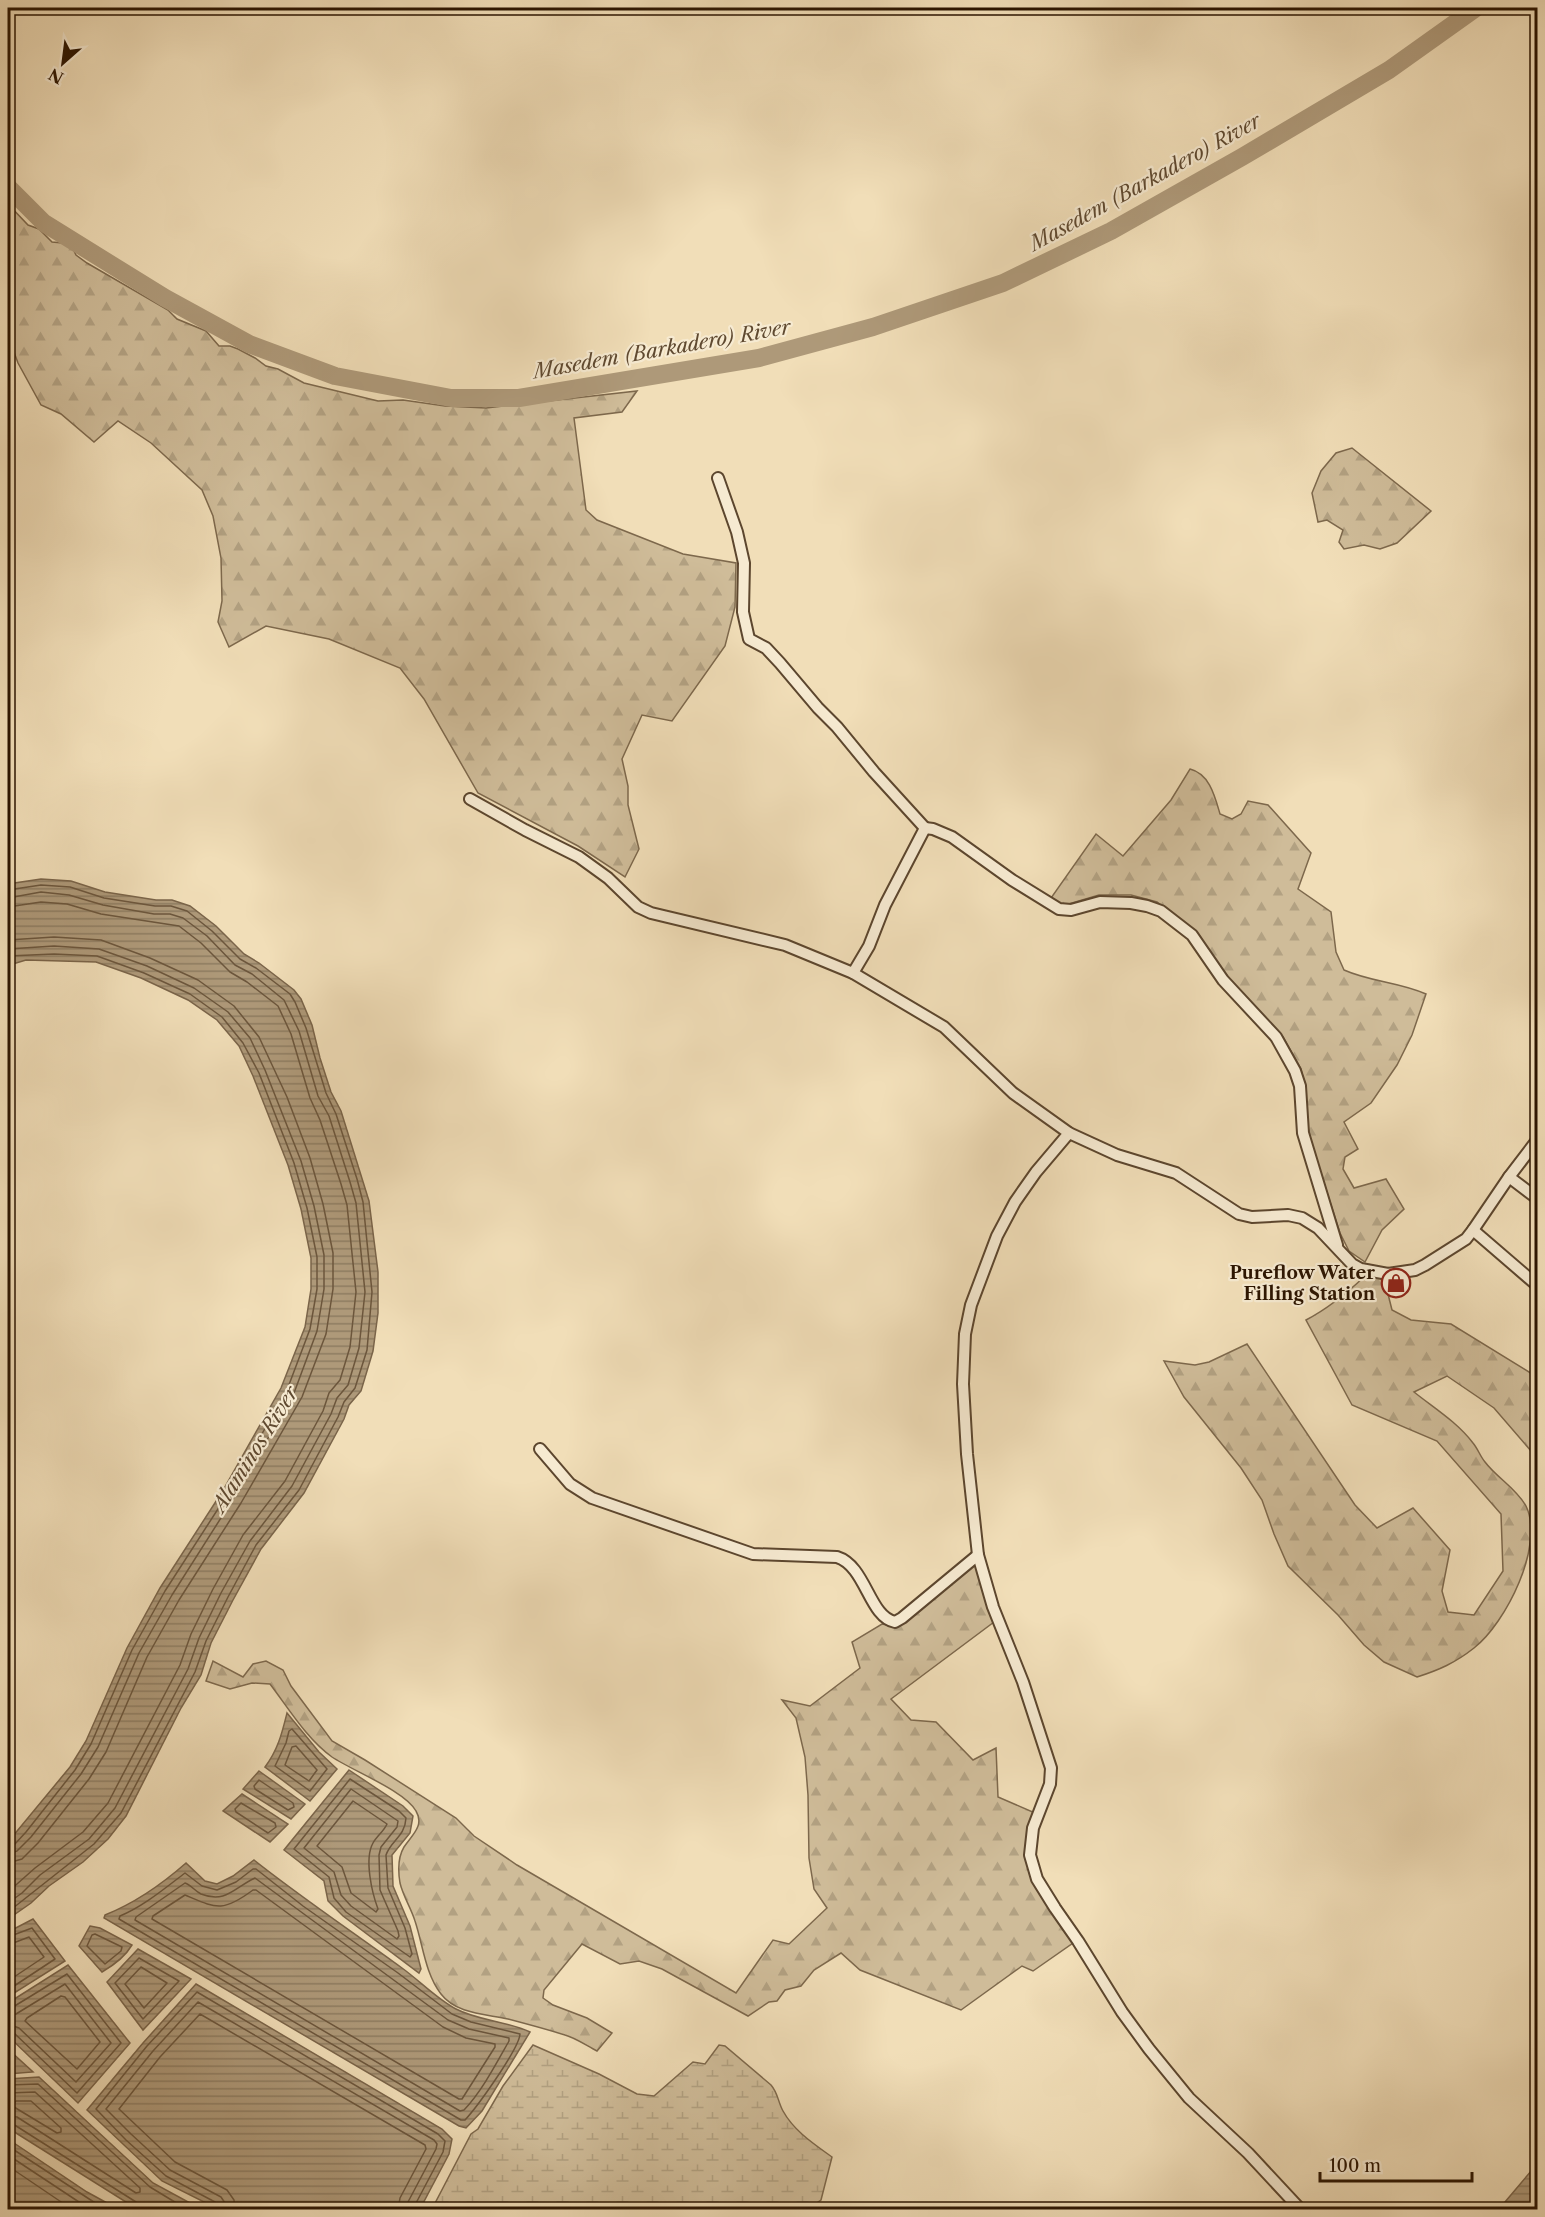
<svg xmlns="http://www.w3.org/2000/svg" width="1545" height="2217" font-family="'Libre Caslon Text',serif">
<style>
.forest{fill:url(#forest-firs);stroke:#7d684c;stroke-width:1.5}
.wetland{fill:url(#wetland-marsh);stroke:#7d684c;stroke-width:1.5}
.water{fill:url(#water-rules);stroke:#7a6449;stroke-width:1.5}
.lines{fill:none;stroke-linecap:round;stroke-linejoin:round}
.shore{stroke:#6c563c;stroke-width:1.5}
.river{stroke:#ae9979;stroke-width:18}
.minor-casing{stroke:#5c462e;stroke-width:14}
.minor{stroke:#f6ead1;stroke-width:10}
.labels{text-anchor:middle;stroke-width:4.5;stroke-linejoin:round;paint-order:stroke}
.poi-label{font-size:18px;font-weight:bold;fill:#2b1400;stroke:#f6ead1;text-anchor:end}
.water-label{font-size:20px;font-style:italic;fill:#5f4930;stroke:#f6ead1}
</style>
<defs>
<pattern id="forest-firs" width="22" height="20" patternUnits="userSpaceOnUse" patternTransform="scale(1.5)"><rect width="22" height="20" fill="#cfbc99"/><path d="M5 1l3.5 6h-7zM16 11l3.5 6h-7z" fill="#b2a182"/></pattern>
<pattern id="wetland-marsh" width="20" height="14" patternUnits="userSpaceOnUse" patternTransform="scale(1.5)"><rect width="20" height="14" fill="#cfbc99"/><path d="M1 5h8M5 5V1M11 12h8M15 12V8" fill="none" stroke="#b2a182"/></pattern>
<pattern id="water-rules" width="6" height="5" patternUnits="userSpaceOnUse" patternTransform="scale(1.5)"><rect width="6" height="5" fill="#ae9979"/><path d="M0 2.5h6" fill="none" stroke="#8e7c61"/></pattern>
</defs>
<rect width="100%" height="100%" fill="#f1deb8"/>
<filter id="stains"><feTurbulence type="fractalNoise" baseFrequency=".00333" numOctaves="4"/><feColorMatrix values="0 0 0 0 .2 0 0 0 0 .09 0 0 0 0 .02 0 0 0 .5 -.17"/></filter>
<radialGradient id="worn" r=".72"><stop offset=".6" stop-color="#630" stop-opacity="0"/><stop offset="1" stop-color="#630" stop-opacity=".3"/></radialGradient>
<!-- forest -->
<g class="forest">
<path d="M8 204 28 225 39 229 52 242 63 243 73 249 76 255 87 263 168 310 177 319 206 331 219 346H230L238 349 255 358 266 366 278 369 304 383 378 401 403 400 445 406 486 408 637 391 622 412 574 418 586 510 597 520 683 554 736 563 735 607 725 646 672 721 642 715 622 759 628 786V805L639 849 625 877 578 846 478 793 424 699 400 668 329 639 266 626 229 647 218 622 222 601 221 558 213 516 202 490 151 443 118 421 94 442 61 414 41 405 18 363 8 336Z"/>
<path d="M1352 448 1431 511 1397 543 1380 549 1364 545 1344 549 1339 542 1343 530 1327 520 1318 522 1312 493 1321 471 1336 453Z"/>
<path d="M1190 769C1210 774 1215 797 1220 814L1232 819 1241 814 1248 801 1268 805 1311 853 1298 889 1331 912 1336 952 1344 970C1371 982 1399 982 1426 994L1412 1035 1397 1065 1371 1103 1344 1122 1358 1149 1345 1157 1343 1169 1354 1188 1386 1179 1404 1209 1382 1230 1365 1262 1349 1251 1340 1233 1307 1130 1305 1086 1301 1069 1283 1037 1222 972 1199 935 1157 902 1131 895H1099L1062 906 1051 898 1096 834 1123 856 1171 800Z"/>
<path d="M1365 1276 1384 1278 1392 1310 1411 1320 1451 1324 1537 1377V1458L1494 1408 1447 1376 1414 1392C1434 1408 1457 1422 1473 1443 1478 1449 1480 1456 1485 1462 1497 1478 1516 1488 1526 1506 1545 1545 1506 1623 1474 1648 1455 1663 1439 1670 1417 1677L1384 1662 1364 1645 1338 1615 1288 1566 1274 1534 1262 1500 1241 1468 1184 1397 1164 1361 1195 1365 1209 1362 1247 1344 1355 1505 1377 1528 1413 1508 1450 1550 1442 1591 1448 1612 1474 1615 1503 1571 1501 1514 1437 1441 1352 1405 1306 1320C1329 1308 1346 1294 1365 1276Z"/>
<path d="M976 1561 994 1622 891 1699 911 1720 936 1722 973 1760 996 1748 998 1797 1035 1813 1033 1880 1073 1943 1033 1971 1022 1966 961 2010 860 1970 841 1953 814 1970 801 1986 785 1990 777 2001 769 2002 748 2016 662 1969 639 1961 620 1964 582 1944 544 1990 543 1998 553 2005 587 2018 612 2033 597 2051C587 2046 576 2038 565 2035 546 2029 527 2024 508 2019 486 2014 456 2014 441 1994 425 1973 423 1945 415 1921 411 1908 403 1896 400 1883 398 1871 398 1857 404 1847 411 1836 425 1826 416 1811 405 1791 353 1771 332 1757 307 1739 289 1709 270 1684L252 1683 230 1689 206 1681 213 1661 243 1677 253 1664 266 1661 283 1670 291 1686 332 1741 365 1760 456 1818 474 1836 517 1865 736 1993 773 1940 789 1944 827 1908 814 1889 809 1858 808 1795 805 1757 796 1718 782 1700 810 1706 860 1668 852 1642 882 1624 892 1626Z"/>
</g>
<!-- wetland -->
<path class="wetland" d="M533 2045 599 2074 637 2094 654 2096 693 2062 705 2064 719 2045 725 2046 771 2085C778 2093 778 2102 783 2111 794 2131 814 2144 832 2157L821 2200 806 2210 432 2209 471 2134 478 2129 503 2086Z"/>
<!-- water -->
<g class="water">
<path d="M8 178 44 223 8 192Z"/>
<path d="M41 879 71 881 105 892 156 900H172L190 906 216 926 244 954 259 963 294 990 301 999 312 1025 320 1058 331 1092 341 1111 369 1201 378 1272V1313L373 1351 361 1391 349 1405 344 1419 304 1493 261 1549 233 1600 211 1643 201 1675 181 1708 126 1816 108 1839 83 1862 49 1886 31 1903 8 1919V1842L70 1767 86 1741 127 1648 160 1588 222 1492 281 1388 305 1327 311 1289V1258L301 1209 288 1165 253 1076 239 1046 217 1020 188 1000 141 978 96 962 26 960 13 964 8 961V884Z"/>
<path d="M287 1713 319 1752 337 1769 310 1801 265 1767C278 1750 282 1733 287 1713Z"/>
<path d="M349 1770 403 1806 413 1816 410 1833 392 1855 393 1886 410 1926 421 1969 419 1973 343 1916 328 1901 324 1881 284 1850Z"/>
<path d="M259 1771 305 1804 291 1819 243 1789Z"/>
<path d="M242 1794 288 1824 270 1842 223 1811Z"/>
<path d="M254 1860C302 1898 353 1932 402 1968 420 1981 437 1999 456 2009 479 2021 507 2021 530 2032L482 2111 466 2128 459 2126 104 1918 105 1915C135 1903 161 1885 186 1863L205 1881 217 1884 233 1876Z"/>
<path d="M33 1919 65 1961 8 1997V1932Z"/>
<path d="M90 1926 100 1928 132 1945C125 1957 114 1965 102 1972L79 1946Z"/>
<path d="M138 1949 191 1979 143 2030 107 1982Z"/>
<path d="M68 1965 130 2043 78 2103 8 2036V2003Z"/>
<path d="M196 1984 442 2129 452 2139 449 2154 420 2209H218L162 2181 87 2110 143 2043Z"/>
<path d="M8 2049 33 2072 8 2074Z"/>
<path d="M39 2077 153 2183 201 2209H137L8 2128V2079Z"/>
<path d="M8 2139 87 2192 118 2209H8Z"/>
<path d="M1537 2164V2209H1507L1505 2202Z"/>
</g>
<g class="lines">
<!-- shore -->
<g class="shore">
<path d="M8 890 41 885 70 887 104 898 155 906H171L187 911 212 931 240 959 256 968 290 994 295 1002 306 1028 326 1093 336 1114 357 1179 363 1202 372 1292 367 1350 355 1388 344 1402 338 1417 299 1490 256 1545 228 1597 206 1641 195 1672 121 1813 94 1844 8 1912"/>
<path d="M8 898 41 892 69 895 103 905 154 914H170L183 918 207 936 235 965 252 974 284 1000 299 1031 318 1096 329 1116 350 1182 356 1203 365 1292 359 1348 348 1385 337 1398 331 1414 292 1486 250 1541 221 1593 199 1638 188 1669 115 1808 89 1839 40 1875 22 1893 8 1903"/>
<path d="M8 907 41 902 67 904 101 914 179 926 201 943 230 972 247 982 278 1006 291 1034 310 1098 320 1120 341 1184 347 1205 356 1292 350 1347 340 1380 329 1393 323 1411 285 1481 243 1535 213 1589 191 1634 180 1665 108 1803 83 1832 35 1868 8 1892"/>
<path d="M8 940 54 937 101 940 150 958 198 980 234 1006 259 1037 287 1097 310 1158 323 1204 333 1253V1289L326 1334 302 1397 241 1503 179 1600 147 1657 106 1752 89 1779 38 1843 22 1859 8 1863"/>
<path d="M8 949 54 946 99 949 147 966 194 988 228 1012 250 1038 265 1070 301 1161 314 1206 324 1255V1289L317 1331 294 1393 233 1499 172 1595 139 1653 98 1747 81 1774 31 1837 17 1851 8 1854"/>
<path d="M8 956 54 954 97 956 144 973 190 994 222 1017 243 1043 259 1073 294 1163 307 1208 317 1257V1289L310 1329 287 1390 227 1495 165 1591 132 1650 91 1744 75 1770 26 1832 14 1845 8 1846"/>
<path d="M292 1729 327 1769 310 1791 275 1766 286 1743 289 1731Z"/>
<path d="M296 1746 317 1770 309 1781 285 1765 292 1747Z"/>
<path d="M350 1779 399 1811 406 1818C405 1837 391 1840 386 1855L388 1888 405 1928 412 1954 410 1957 346 1912 334 1898 329 1877 294 1849Z"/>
<path d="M259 1780 293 1803 294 1807 288 1810 255 1789 254 1786Z"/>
<path d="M351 1789 398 1821 397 1827 381 1847 379 1855 380 1890 398 1931 399 1936 397 1939 351 1906 341 1895 334 1872 304 1848Z"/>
<path d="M353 1801 387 1824C384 1831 377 1836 373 1843 364 1859 372 1893 378 1909L376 1912 351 1893 342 1867 317 1846Z"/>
<path d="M241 1803 275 1823 276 1827 268 1833 236 1812 235 1809Z"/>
<path d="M253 1869H256L303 1906 398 1973 452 2014 471 2022 520 2034C519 2049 477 2107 465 2120H461L119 1919 120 1916C144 1906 165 1888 185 1873L202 1886 217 1890 236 1882Z"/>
<path d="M255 1878 448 2020 469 2029 509 2038V2041C496 2064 482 2091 464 2110L460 2111 135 1920 136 1917 185 1883C191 1885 195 1891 201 1894 226 1904 235 1887 255 1878Z"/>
<path d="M253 1890H256L443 2027 466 2038 495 2044V2047L462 2099H459L152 1919 153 1916 185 1895C216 1908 222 1913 253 1890Z"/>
<path d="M95 1934 122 1947 121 1951 105 1964 87 1946 92 1935Z"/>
<path d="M8 1937 32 1928 55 1959 8 1990"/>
<path d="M8 1945 29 1937 44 1957 8 1981"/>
<path d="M139 1958 179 1981 143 2019 115 1983Z"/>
<path d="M141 1967 167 1983 144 2008 125 1984Z"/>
<path d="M61 1996 65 1997 100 2042 77 2069 25 2021 27 2018Z"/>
<path d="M8 2008 13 2007 67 1974 121 2043 77 2093 14 2033 8 2032"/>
<path d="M8 2015 16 2014 65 1984 111 2043 76 2082 19 2028 8 2024"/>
<path d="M8 2085 38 2084 150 2187 188 2210"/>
<path d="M8 2093 35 2092 140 2188V2192L136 2193 17 2117 8 2116"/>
<path d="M16 2101H31L61 2128V2132L57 2133 14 2107 13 2104Z"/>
<path d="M8 2123 13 2124 136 2202 139 2210"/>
<path d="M8 2146 106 2210"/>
<path d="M8 2155 91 2210"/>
<path d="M8 2166 73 2210"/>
<path d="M219 2210 215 2202 166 2176 126 2140 96 2109 147 2046 197 1992 438 2134 445 2141 443 2152 415 2205V2210"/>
<path d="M226 2210 225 2203 221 2197 170 2170 131 2134 106 2109 153 2051 198 2002 434 2140 437 2144 436 2149 408 2202 407 2210"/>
<path d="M235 2210 234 2200 227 2190 175 2162 119 2109 160 2057 200 2014 425 2145 426 2149 400 2198 398 2210"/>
</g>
<!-- river -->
<path class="river" d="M8 187 44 223 165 298 249 344 335 376 451 398H519L759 358 873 327 1003 283 1111 231 1242 157 1389 70 1476 8"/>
<!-- minor casing -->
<g class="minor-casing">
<g id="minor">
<path d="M718 478 737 532 744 563 743 612 749 639 766 648 780 663 818 708 837 727 874 772 925 828 885 905 869 946 853 973"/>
<path d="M470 799 525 830 579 857 608 878 638 907 651 913 785 945 853 973 944 1027 1013 1093 1069 1133 1117 1155 1176 1173 1239 1214 1252 1217 1288 1215 1302 1218 1318 1228 1352 1264 1361 1269 1388 1274 1415 1270 1425 1265 1466 1239 1473 1230 1509 1177 1538 1199"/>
<path d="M925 828 933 829 952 837 1012 880 1059 909 1071 910 1100 902 1131 903 1147 906 1161 911 1192 935 1223 980 1276 1037 1295 1071 1300 1086 1303 1133 1337 1245"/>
<path d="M1069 1133 1036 1172 1015 1202 997 1236 971 1305 965 1334 963 1384 967 1454 978 1555 993 1607 1023 1682 1051 1768 1050 1784 1033 1828 1030 1855 1037 1879 1055 1908 1078 1941 1122 2012 1149 2049 1189 2098 1248 2153 1301 2210"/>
<path d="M1509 1177 1538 1139"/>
<path d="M1473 1230 1538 1286"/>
<path d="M540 1449 570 1484 592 1498 753 1554 837 1557C866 1566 869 1617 895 1622L902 1618 978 1555"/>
</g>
</g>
<!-- minor -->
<use href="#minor" class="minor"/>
</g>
<!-- icons -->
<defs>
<g id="shop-ring" transform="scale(1.5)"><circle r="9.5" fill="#f6ead1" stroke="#8f2418" stroke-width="1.5"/><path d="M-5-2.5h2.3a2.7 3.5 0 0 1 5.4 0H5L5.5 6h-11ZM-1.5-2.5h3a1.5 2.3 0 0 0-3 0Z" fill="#8f2418"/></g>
</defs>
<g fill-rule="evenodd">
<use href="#shop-ring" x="1396" y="1283"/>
</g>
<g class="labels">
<!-- poi labels -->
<g class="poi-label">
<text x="1375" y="1279">Pureflow Water<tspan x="1375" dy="21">Filling Station</tspan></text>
</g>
<!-- water labels -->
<g class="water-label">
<text transform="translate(1145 182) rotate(-29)" y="7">Masedem (Barkadero) River</text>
<text transform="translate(662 349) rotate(-10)" y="7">Masedem (Barkadero) River</text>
<text transform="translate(255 1449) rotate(-58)" y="7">Alaminos River</text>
</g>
</g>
<!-- margin -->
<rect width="1545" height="2217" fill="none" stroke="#f1deb8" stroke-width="30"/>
<rect x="9" y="9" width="1527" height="2199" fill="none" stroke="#2b1400" stroke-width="3"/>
<rect x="15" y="15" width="1515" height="2187" fill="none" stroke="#2b1400" stroke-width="1.5"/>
<!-- north arrow -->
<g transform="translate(63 63) rotate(208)" stroke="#f6ead1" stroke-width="4.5" paint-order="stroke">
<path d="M0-4.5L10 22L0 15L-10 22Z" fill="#2b1400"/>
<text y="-9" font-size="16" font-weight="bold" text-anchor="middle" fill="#2b1400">N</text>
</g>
<!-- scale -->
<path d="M1320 2172v9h152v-9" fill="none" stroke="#2b1400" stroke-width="3"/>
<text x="1329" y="2172" font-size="18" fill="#2b1400" stroke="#f6ead1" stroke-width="4.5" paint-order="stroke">100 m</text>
<rect width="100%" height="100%" filter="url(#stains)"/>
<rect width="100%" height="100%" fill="url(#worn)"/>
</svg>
